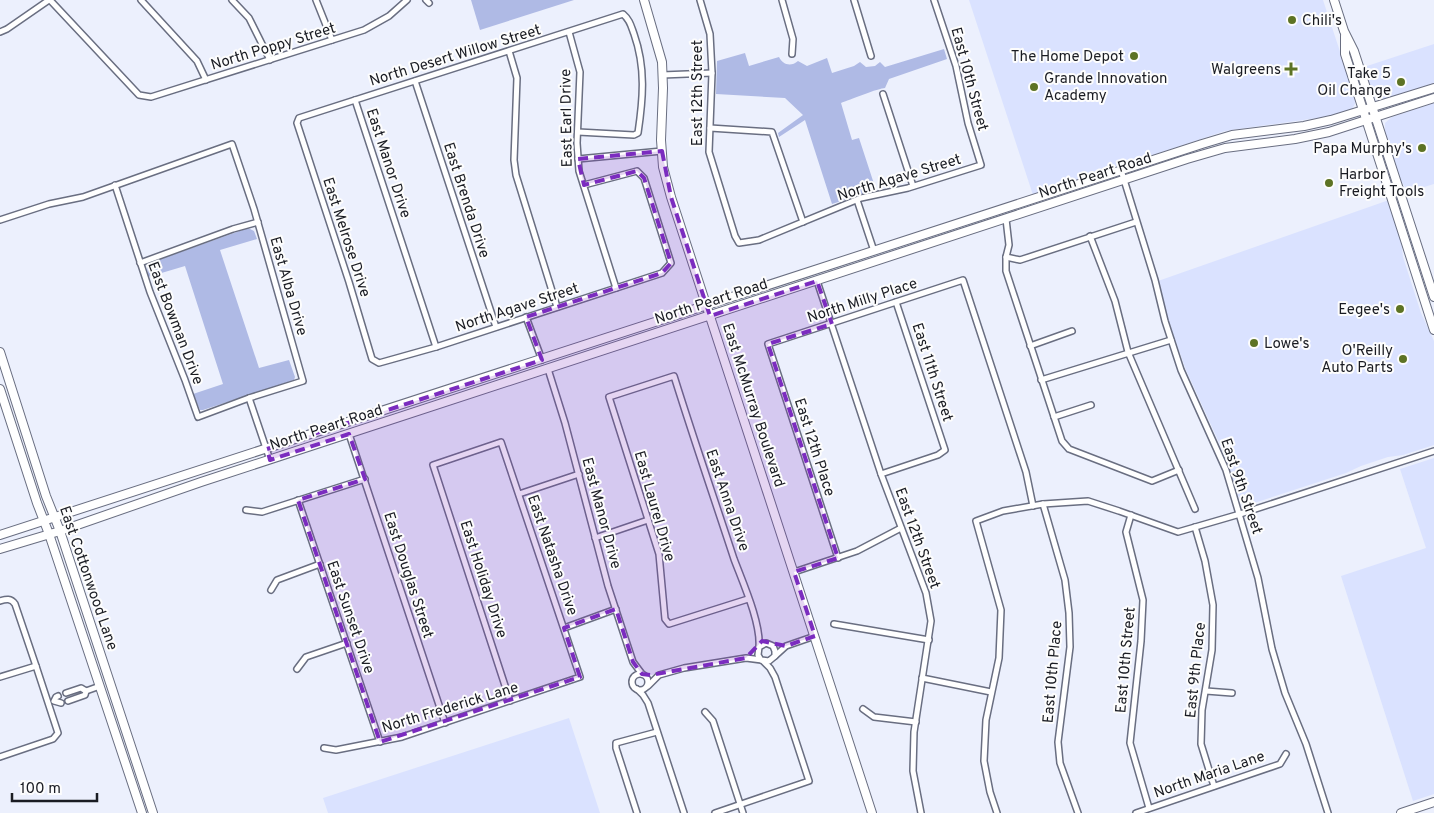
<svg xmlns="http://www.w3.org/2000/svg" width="1434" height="813" font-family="Overpass,sans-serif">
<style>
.built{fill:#dae2ff}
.green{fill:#afbae5}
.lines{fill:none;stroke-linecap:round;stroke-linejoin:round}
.street-casing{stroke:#696e81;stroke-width:8}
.secondary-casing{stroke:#696e81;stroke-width:10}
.primary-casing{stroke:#696e81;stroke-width:10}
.street{stroke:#fff;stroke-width:5}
.secondary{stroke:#fff;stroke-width:8}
.primary{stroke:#fff;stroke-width:8}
.marked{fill:#7b2cbf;fill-opacity:0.2;stroke:#7b2cbf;stroke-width:4;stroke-dasharray:10 6;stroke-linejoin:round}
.poi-dot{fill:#5d7324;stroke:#fdfdfd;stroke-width:2}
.labels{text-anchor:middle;stroke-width:4;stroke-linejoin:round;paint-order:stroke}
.poi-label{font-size:15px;fill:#1a1c23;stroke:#fdfdfd;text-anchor:end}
.street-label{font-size:15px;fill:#1a1c23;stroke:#fdfdfd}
</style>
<rect width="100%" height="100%" fill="#ecf0fd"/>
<!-- built -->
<g class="built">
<path d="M969 0H1323L1355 97V104L1352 109 1346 112 1324 117 1225 131 1156 154 1127 161 1098 174 1045 188 1033 195Z"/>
<path d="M1434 44V83L1385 99 1378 98 1373 95 1364 67Z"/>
<path d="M1434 103V184L1408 192 1400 179 1385 132V123L1392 117Z"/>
<path d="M1389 200 1401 239 1403 257 1421 313 1434 341V445L1403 455 1388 457 1361 466 1346 473 1248 505 1243 504 1240 501 1222 449 1186 370 1166 314 1158 281Z"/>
<path d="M1434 458V794L1413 801 1341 576 1426 548 1400 469Z"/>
<path d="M569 718 600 813H328L323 798Z"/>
</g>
<!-- green -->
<g class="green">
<path d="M471 0H574L480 30Z"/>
<path d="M944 49 947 59 889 79 885 88C879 88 849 100 841 103L852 140 859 138 876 190 832 204 805 120 779 137 778 133 803 115 785 98 716 94 717 61 745 53 749 66 779 57C783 65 791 67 798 61L807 66 827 58 832 73 854 66 860 62 866 67 875 66 880 62 885 67Z"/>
<path d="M248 228 254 231 257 239 220 250 259 368 289 360 295 377 294 380 203 410H200L193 394 223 384 185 266 148 277 147 266 150 263Z"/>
</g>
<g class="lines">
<!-- street casing -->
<g class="street-casing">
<g id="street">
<path d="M50 0 139 95 151 97 364 30 389 16 407 0"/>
<path d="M141 0 197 61 206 80"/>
<path d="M232 0 249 18 270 60"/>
<path d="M316 0 332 40"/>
<path d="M426 0 429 3"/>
<path d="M700 0 710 34 712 73 709 152 735 236 739 243 759 240 861 198 908 188 981 165 968 123 956 66 934 0"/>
<path d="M782 0 793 39 792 54"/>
<path d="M854 0 871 56"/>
<path d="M0 32 7 29 49 0"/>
<path d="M569 32 580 72 577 143 579 171 616 288"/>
<path d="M509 51 517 78 514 160 516 175 557 307"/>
<path d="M662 75 712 73"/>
<path d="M415 81 496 327"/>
<path d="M883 94 913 186"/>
<path d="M355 100 436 347"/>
<path d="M710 128 772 132 803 222"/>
<path d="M578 132 634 135 638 133C643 99 646 68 634 34 631 26 630 20 623 14L299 118 297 123 349 282 372 359 379 363 436 347 662 273 671 263 644 178 637 171 584 185"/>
<path d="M578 159 662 151"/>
<path d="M1121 170 1155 280 1165 321 1181 370 1226 470 1258 578 1272 649 1285 693 1306 744 1328 813"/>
<path d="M857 200 874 251"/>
<path d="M1006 219 1009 245 1006 257V271L1062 441 1069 449 1152 481 1179 470"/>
<path d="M0 220 49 204 83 197 232 144 254 209 303 381 249 398 198 417 185 380 150 292 115 185"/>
<path d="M1090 236 1115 301 1128 352 1195 509"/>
<path d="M1006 257 1020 260 1136 222"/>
<path d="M140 263 233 229 258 222"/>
<path d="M817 281 881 474 926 593 931 621 914 732 913 771 921 813"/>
<path d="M526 317 542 360"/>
<path d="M1030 346 1072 331"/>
<path d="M548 369 565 423 608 586 633 662 642 674"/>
<path d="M1041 380 1171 340"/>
<path d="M249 398 270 460"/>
<path d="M1054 417 1091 405"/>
<path d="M349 434 445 723"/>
<path d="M881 474 938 455 945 450 896 302"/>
<path d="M519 494 579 474"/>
<path d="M298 500 380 742"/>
<path d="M1043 504 1065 580 1069 613 1070 647 1058 742 1060 763 1078 813"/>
<path d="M246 510 262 512 365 479"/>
<path d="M1131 515 1126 532 1143 600 1141 641 1130 743 1149 808"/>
<path d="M1195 527 1205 561 1213 605 1212 650 1202 710 1201 744 1214 786"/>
<path d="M595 538 648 520"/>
<path d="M838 558 768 344 963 280 1026 472 1033 506"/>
<path d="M794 572 857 551 901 528"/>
<path d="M271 590 277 580 320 564"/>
<path d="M748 599 669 624 665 619 659 554 609 397 674 376C693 437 714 498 734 559 743 583 761 623 759 647"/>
<path d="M0 601C6 599 11 598 15 604L36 666"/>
<path d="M834 624 929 640"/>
<path d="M564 628 616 609"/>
<path d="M775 656 786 646 815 636"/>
<path d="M297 669 306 657 347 643"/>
<circle cx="640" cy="682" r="8"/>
<path d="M0 677 36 666 58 733 53 739 0 757"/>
<path d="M922 678 991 692"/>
<path d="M648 686 659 675 684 668 746 658 769 661 775 656V651L773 646 766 643 759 647 758 655 761 660"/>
<path d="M637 689 643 695 648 703 684 813"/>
<path d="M86 691 100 686"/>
<path d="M1206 691 1232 693"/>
<path d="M66 693 81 688 86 691 85 695 68 701"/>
<path d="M58 696 56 697 54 701 61 703"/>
<path d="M863 709 874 717 916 722"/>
<path d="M705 712 713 721 743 813"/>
<path d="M324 748 336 750 402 737 580 677 501 442 433 465 510 701"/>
<path d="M637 813 616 748V743L657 732"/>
<path d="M715 813 809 781 775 677 770 668 763 661"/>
<path d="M997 813 990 792 984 761 986 720 999 658 1001 610 976 521 1003 511 1043 504 1088 501 1119 511 1178 532 1240 514 1434 451"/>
<path d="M1136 813 1280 764 1286 754"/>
</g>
</g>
<!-- secondary casing -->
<g class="secondary-casing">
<g id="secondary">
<path d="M644 0 662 62 663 88 661 140 663 167 671 197 872 813"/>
<path d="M0 352 46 496 60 531 153 813"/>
<path d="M0 389 37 503 49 534 142 813"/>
<path d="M0 535 1202 144 1232 135 1304 126 1331 120 1434 88"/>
<path d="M0 549 60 531 201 482 1187 159 1225 148 1295 139 1329 132 1434 98"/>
<path d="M1401 813 1434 802"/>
</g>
</g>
<!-- primary casing -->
<g class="primary-casing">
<g id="primary">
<path d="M1334 0 1344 31 1354 51 1434 297"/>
<path d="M1345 36V54L1434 330"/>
</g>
</g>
<!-- street -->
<use href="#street" class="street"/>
<!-- secondary -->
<use href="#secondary" class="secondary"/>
<!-- primary -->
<use href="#primary" class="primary"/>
</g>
<!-- marked area -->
<path class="marked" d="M662 151 671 197 710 316 817 281 832 324 768 344 838 558 794 572 815 636 786 646 762 641 746 658 651 675 642 674 633 662 616 609 564 628 580 677 380 742 298 500 365 479 349 434 270 460 267 449 542 360 526 317 662 273 671 263 644 178 637 171 584 185 578 159Z"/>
<!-- markers -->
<g class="poi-dot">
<circle cx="1292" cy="20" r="5"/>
<circle cx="1134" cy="56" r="5"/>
<path d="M1288.5 61.5h5v5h5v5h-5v5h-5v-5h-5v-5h5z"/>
<circle cx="1401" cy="82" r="5"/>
<circle cx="1034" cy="87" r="5"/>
<circle cx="1422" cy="148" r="5"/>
<circle cx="1329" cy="183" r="5"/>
<circle cx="1400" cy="309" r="5"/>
<circle cx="1254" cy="343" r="5"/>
<circle cx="1403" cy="359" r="5"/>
</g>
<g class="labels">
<!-- poi labels -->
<g class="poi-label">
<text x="1302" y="25" text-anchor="start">Chili's</text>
<text x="1124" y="61">The Home Depot</text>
<text x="1281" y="74">Walgreens</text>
<text x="1391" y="78">Take 5<tspan x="1391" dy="17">Oil Change</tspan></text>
<text x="1044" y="83" text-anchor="start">Grande Innovation<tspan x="1044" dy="17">Academy</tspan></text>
<text x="1412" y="153">Papa Murphy's</text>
<text x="1339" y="179" text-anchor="start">Harbor<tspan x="1339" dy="17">Freight Tools</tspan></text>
<text x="1390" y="314">Eegee's</text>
<text x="1264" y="348" text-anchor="start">Lowe's</text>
<text x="1393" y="355">O'Reilly<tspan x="1393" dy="17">Auto Parts</tspan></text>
</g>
<!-- street labels -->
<g class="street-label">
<text transform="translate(273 46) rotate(-17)" y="5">North Poppy Street</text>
<text transform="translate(455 55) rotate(-17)" y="5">North Desert Willow Street</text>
<text transform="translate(970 79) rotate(75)" y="5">East 10th Street</text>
<text transform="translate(697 93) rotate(-90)" y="5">East 12th Street</text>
<text transform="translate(566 118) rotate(-91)" y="5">East Earl Drive</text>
<text transform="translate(389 163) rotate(72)" y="5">East Manor Drive</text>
<text transform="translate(1095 175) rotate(-18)" y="5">North Peart Road</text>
<text transform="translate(899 177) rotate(-17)" y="5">North Agave Street</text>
<text transform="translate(467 200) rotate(72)" y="5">East Brenda Drive</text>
<text transform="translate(347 237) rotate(72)" y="5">East Melrose Drive</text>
<text transform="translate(289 286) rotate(74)" y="5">East Alba Drive</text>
<text transform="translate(862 300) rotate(-18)" y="5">North Milly Place</text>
<text transform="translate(711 301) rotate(-18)" y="5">North Peart Road</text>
<text transform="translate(517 307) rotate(-18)" y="5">North Agave Street</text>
<text transform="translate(176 323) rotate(69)" y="5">East Bowman Drive</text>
<text transform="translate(933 372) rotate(72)" y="5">East 11th Street</text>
<text transform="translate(754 405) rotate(72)" y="5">East McMurray Boulevard</text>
<text transform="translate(326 427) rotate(-18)" y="5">North Peart Road</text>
<text transform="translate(815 447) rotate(72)" y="5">East 12th Place</text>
<text transform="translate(1242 486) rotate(71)" y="5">East 9th Street</text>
<text transform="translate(728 500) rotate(71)" y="5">East Anna Drive</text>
<text transform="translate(655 506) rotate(74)" y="5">East Laurel Drive</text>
<text transform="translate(602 513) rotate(75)" y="5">East Manor Drive</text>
<text transform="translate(918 538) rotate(70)" y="5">East 12th Street</text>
<text transform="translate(553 555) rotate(71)" y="5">East Natasha Drive</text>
<text transform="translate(409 575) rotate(72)" y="5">East Douglas Street</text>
<text transform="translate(89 578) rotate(71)" y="5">East Cottonwood Lane</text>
<text transform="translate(484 579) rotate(72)" y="5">East Holiday Drive</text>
<text transform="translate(351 617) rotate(71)" y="5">East Sunset Drive</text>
<text transform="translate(1125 660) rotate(-85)" y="5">East 10th Street</text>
<text transform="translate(1195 670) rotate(-84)" y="5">East 9th Place</text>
<text transform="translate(1052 672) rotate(-85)" y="5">East 10th Place</text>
<text transform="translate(450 707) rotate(-17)" y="5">North Frederick Lane</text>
<text transform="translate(1209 774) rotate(-19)" y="5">North Maria Lane</text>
</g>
</g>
<!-- scale -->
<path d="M12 793v8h85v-8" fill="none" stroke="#1a1c23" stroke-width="2.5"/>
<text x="20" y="793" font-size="15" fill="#1a1c23" stroke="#fdfdfd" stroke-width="4" paint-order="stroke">100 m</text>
</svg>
